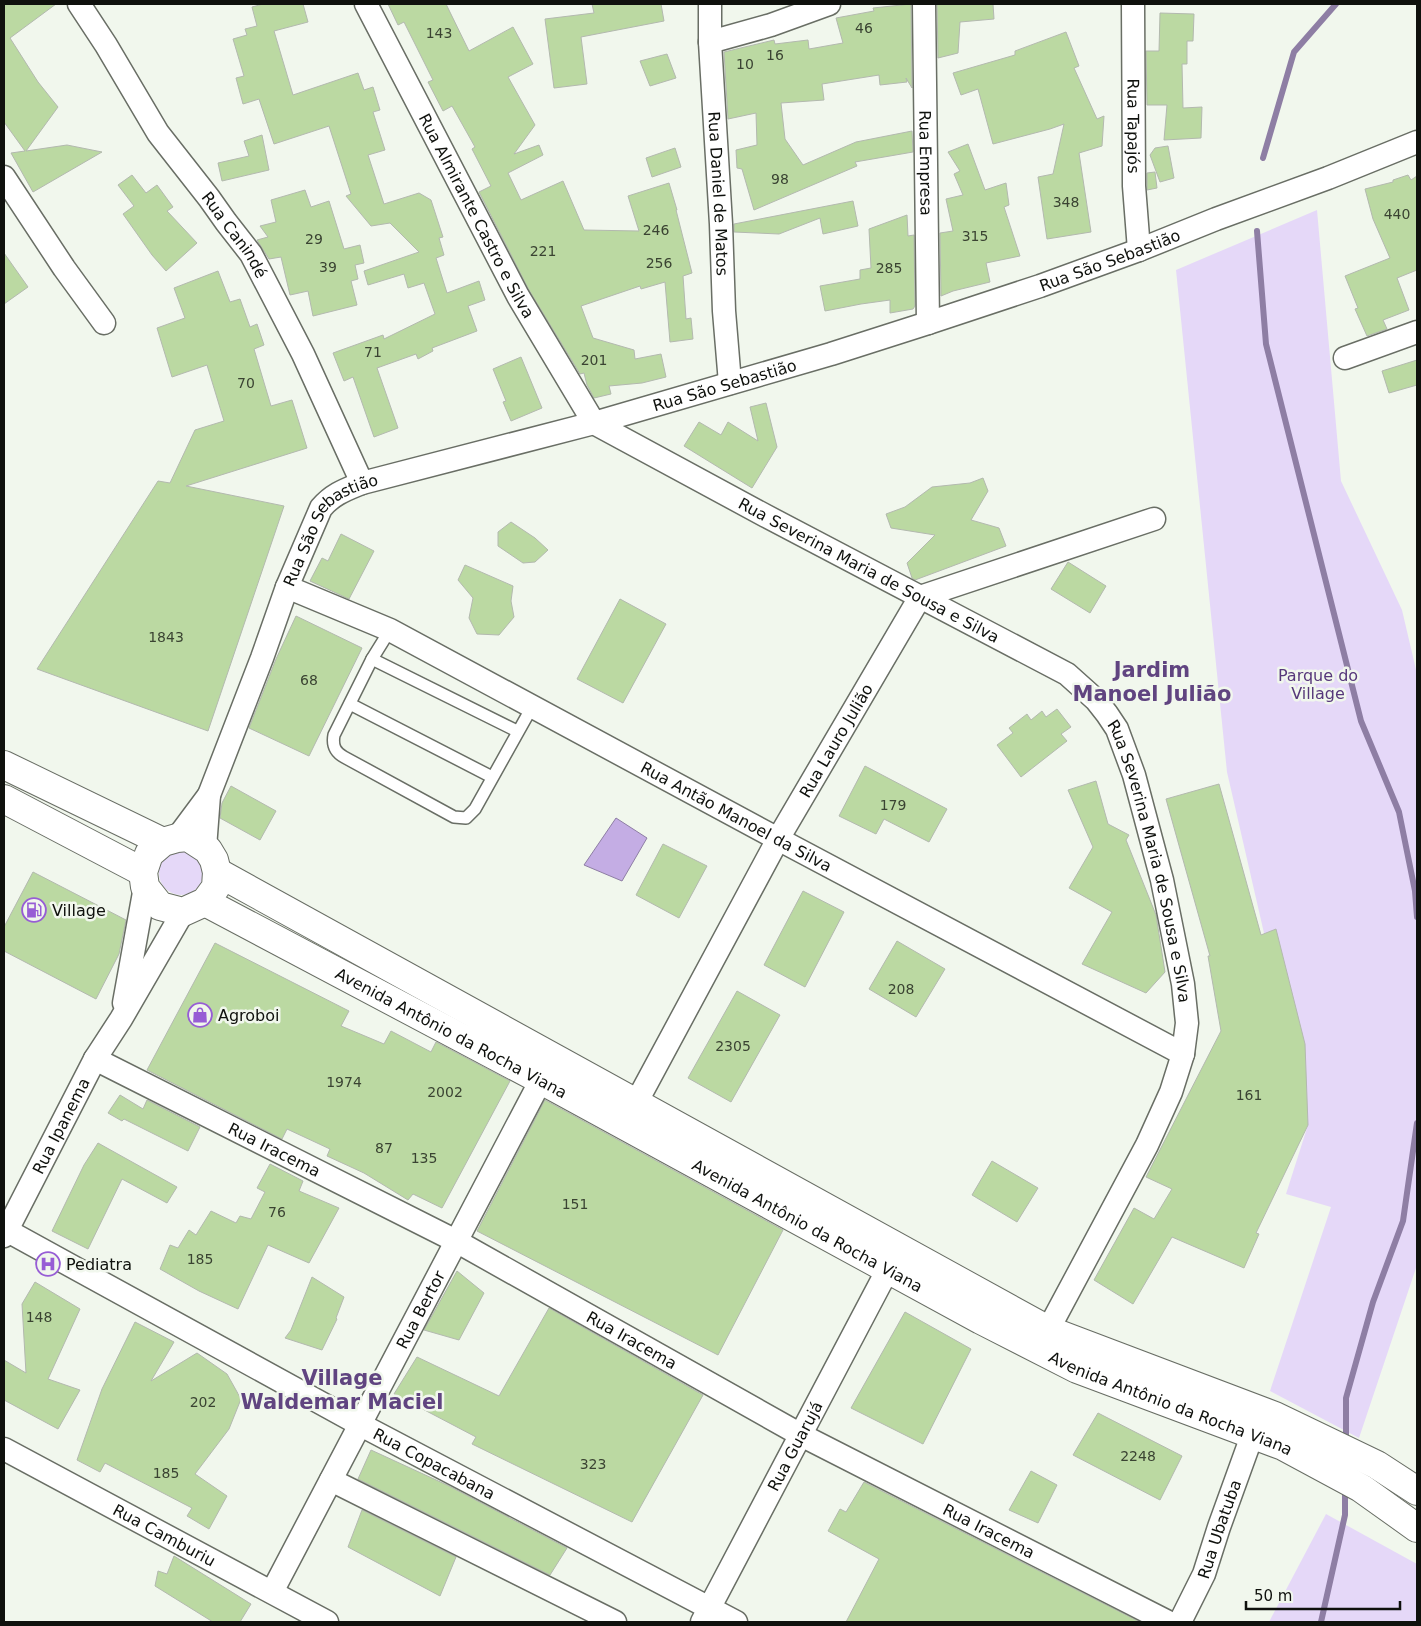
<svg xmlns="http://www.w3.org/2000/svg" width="1421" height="1626" font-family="'DejaVu Sans',sans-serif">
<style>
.green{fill:#e5d8f8}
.water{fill:#c4ade4;stroke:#8e7ea4}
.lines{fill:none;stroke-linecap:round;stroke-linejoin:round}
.stream{stroke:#8e7ea4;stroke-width:6}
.building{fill:#bbd9a2;stroke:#b3b9af}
.service-casing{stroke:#696e65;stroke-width:14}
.minor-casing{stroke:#696e65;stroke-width:25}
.secondary-casing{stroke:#696e65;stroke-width:30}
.service{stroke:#fff;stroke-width:11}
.minor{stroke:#fff;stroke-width:22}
.secondary{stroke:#fff;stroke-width:28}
.labels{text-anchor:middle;stroke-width:5;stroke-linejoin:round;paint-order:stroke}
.number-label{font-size:14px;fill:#3a4332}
.street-label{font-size:16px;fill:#0f110d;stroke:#f1f7ed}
.park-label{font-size:16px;fill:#57387b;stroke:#f1f7ed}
.poi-label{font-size:16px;fill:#0f110d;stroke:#f1f7ed;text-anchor:start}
.district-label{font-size:21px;font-weight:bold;fill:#604480;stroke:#f1f7ed}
</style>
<rect width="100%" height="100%" fill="#f1f7ed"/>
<!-- green -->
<g class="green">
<path d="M1317 210 1341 481 1402 610 1417 674V1265L1359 1438 1270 1391 1331 1207 1286 1194 1308 1125 1227 772 1176 270Z"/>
<circle cx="181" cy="873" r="22"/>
<path d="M1326 1514 1417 1564V1622H1269Z"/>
</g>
<!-- water -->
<path class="water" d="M616 818 647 838 622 881 584 865Z"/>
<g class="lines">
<!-- stream -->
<g class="stream">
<path d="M1263 158 1294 52 1336 4"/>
<path d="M1257 231 1266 344 1361 721 1399 812 1415 891 1417 917"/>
<path d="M1346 1442V1398L1373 1302 1403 1221 1417 1123"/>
<path d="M1321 1622 1345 1515V1487"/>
</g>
</g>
<!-- building -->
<g class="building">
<path d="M4 4H56L10 38 38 82 58 107 26 151 67 145 102 152 33 192 11 153 25 151 4 122Z"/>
<path d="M263 4H303L308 22 274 31 293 95 358 73 364 90 373 87 380 110 373 112 385 150 368 155 384 204 419 193 431 200 443 237 439 238 444 255 436 258 447 293 479 281 485 300 468 306 477 331 432 348 433 351 418 359 416 354 377 368 398 428 374 437 353 377 344 381 333 353 383 335 384 339 435 314 424 283 408 288 404 274 368 285 364 271 419 252 390 223 371 226 346 196 351 194 329 126 274 144 259 99 243 104 236 78 244 76 233 39 247 35 245 29 257 26 252 7Z"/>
<path d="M388 4H446L469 51 513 27 533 64 508 77 535 125 514 154 539 145 543 155 508 173 521 200 563 181 584 230 639 231 628 196 669 183 677 210H676L692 273 683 276 686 319 691 318 693 339 670 342 665 282 641 289 640 286 581 306 593 338 634 350 635 359 661 354 666 377 642 383 609 386 611 394 594 398 587 385 584 373 580 374 529 290 479 192 491 186 472 149 475 147 452 106 443 111 428 82 433 80 404 22 398 25Z"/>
<path d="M592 4H661L664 21 581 37 587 84 554 88 545 19 594 13Z"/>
<path d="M911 4 912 88 906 78 907 82 880 85 879 75 822 84 824 100 781 103 785 139 803 165 856 142 912 131 913 152 855 162 857 166 754 210 742 169 737 168 736 150 757 145 756 113 728 119 724 52 774 40 775 44 808 40 809 49 843 43 836 18 874 11 873 8Z"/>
<path d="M937 4H993L994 19 960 22 958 53 938 58Z"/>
<path d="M1160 13 1194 14 1193 41H1187V64H1182L1183 108 1202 107 1201 138 1164 140 1167 105H1147L1146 51H1159Z"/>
<path d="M1066 32 1079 66 1074 68 1097 119 1104 116 1102 146 1079 153 1091 232 1047 239 1038 177 1053 174 1064 124 1050 129 993 144 978 89 961 95 953 73 1015 55V51Z"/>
<path d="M667 54 676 78 650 86 640 61Z"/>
<path d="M262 135 269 170 222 181 218 163 249 156 244 141Z"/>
<path d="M968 144 985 190 1006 183 1009 205 1004 207 1020 256 986 263 990 282 953 291 941 296 940 233 953 231 946 199 963 195 954 174 960 171 948 152Z"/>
<path d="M1168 146 1174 178 1160 182 1150 155 1155 148Z"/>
<path d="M675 148 681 167 652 177 646 158Z"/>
<path d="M1155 172 1157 188 1147 190V173Z"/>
<path d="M132 175 146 193 157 185 173 207 167 211 197 243 166 271 152 255 123 214 134 206 118 185Z"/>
<path d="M1408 175 1411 180 1417 176V270L1397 278 1409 310 1383 320 1387 329 1367 336 1355 309 1358 308 1345 276 1390 258 1373 219 1365 189 1393 182V180Z"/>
<path d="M305 190 311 207 329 201 344 249 360 245 364 263 355 265 358 279 351 281 357 305 313 316 308 291 290 295 281 257 269 259 257 240 268 237 260 226 276 222 271 200Z"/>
<path d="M853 201 858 226 823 234 820 218 779 234 734 232V224Z"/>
<path d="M907 215 908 236 914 235 915 306 913 309 890 313V300L861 304 825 311 820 286 860 279V270L871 268 869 229Z"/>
<path d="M4 253 28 287 4 304Z"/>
<path d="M218 271 230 302 240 299 250 327 257 324 264 345 254 349 271 406 292 400 307 448 186 486 284 506 208 731 37 669 158 481 170 483 195 430 224 421 207 365 172 377 157 328 185 318 174 288Z"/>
<path d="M521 357 542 408 511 421 503 402 506 401 493 369Z"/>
<path d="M1417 360V385L1389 393 1382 371Z"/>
<path d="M766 403 777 447 752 488 684 446 699 422 721 435 728 422 758 441 750 407Z"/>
<path d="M983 478 988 491 971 520 999 528 1006 546 915 580 912 578 907 563 935 535 891 528 886 514 905 507 932 487 970 483Z"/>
<path d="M511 522 535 538 548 550 535 562 523 563 498 546V532Z"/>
<path d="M341 534 374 551 349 599 310 581 322 558 328 561Z"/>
<path d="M1068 562 1106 586 1090 613 1051 589Z"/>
<path d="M465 565 513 586 511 601 514 617 499 635 477 634 469 618 473 598 458 580Z"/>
<path d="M620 599 666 624 623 703 577 679Z"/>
<path d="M296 616 362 648 309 756 249 728 276 659Z"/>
<path d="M1057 709 1071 727 1061 734 1067 741 1021 777 997 745 1013 733 1009 728 1027 714 1031 720 1042 711 1046 717Z"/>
<path d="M865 766 947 809 929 842 884 819 876 834 839 816Z"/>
<path d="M1096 781 1108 824 1129 835 1126 840 1156 915 1165 972 1146 993 1082 964 1112 912 1069 888 1093 847 1068 790Z"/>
<path d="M1219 784 1261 935 1276 929 1305 1044 1308 1125 1256 1233 1259 1234 1244 1268 1172 1237 1133 1304 1094 1280 1134 1208 1154 1219 1172 1189 1146 1177 1221 1031 1208 956H1210L1166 799Z"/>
<path d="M231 786 276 811 260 840 220 818 222 803Z"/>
<path d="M663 844 707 866 679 918 636 895Z"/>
<path d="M33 872 126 920 119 954 96 999 4 951V927Z"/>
<path d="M803 891 844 912 805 987 764 965Z"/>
<path d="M897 941 945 969 916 1017 869 989Z"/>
<path d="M215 943 349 1011 341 1026 384 1044 391 1031 431 1052 436 1042 510 1081 442 1208 413 1194 408 1200 364 1173 327 1156 330 1149 287 1129 282 1139 147 1070Z"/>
<path d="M737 991 780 1015 731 1102 688 1078Z"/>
<path d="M120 1095 143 1109 147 1100 200 1127 188 1151 124 1119 122 1121 108 1113Z"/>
<path d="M545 1100 783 1230 718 1355 477 1231Z"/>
<path d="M98 1143 177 1187 167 1203 122 1179 88 1249 52 1231 84 1165Z"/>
<path d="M992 1161 1038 1188 1017 1222 972 1195Z"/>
<path d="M270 1164 303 1181 299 1191 339 1208 309 1263 268 1245 238 1309 199 1291 160 1269 170 1245 178 1248 189 1230 196 1235 211 1211 236 1223 240 1216 251 1219 265 1192 257 1188Z"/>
<path d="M457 1271 484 1293 459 1340 424 1330Z"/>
<path d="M312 1277 344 1297 336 1318 337 1319 322 1350 285 1338 291 1330Z"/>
<path d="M35 1282 80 1309 48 1379 80 1390 58 1429 4 1400V1360L26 1373 22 1304Z"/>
<path d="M549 1308 703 1395 632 1522 472 1444 476 1437 394 1394 417 1357 499 1396Z"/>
<path d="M905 1312 971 1349 923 1444 851 1408Z"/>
<path d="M135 1322 174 1342 151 1381 197 1353 227 1374 241 1399 229 1429 195 1474 227 1496 209 1529 187 1516 192 1508 105 1463 100 1472 77 1460 102 1389Z"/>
<path d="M1098 1413 1182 1456 1160 1500 1073 1455Z"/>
<path d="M371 1450 447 1485 567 1548 550 1575 358 1479Z"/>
<path d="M1031 1471 1057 1485 1038 1523 1009 1510Z"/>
<path d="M864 1482 1140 1622H846L879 1559 828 1531 840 1509 846 1512Z"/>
<path d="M362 1510 456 1557 440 1596 348 1547Z"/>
<path d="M174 1556 251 1604 240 1622H213L155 1586 158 1571 167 1574Z"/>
</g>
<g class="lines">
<!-- service casing -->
<g class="service-casing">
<g id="service">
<path d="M390 630 372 659 334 735C332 746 335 752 344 757L454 817 466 818 475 809 532 707"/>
<path d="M372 659 517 731"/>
<path d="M350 704 492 777"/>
</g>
</g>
<!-- minor casing -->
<g class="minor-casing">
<g id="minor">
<path id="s1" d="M79 4 106 45 158 133 209 198 226 222 251 254 303 354 362 483"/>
<path id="s2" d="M366 4 518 296 594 423 766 516 1067 674 1096 700 1107 714 1117 729 1134 775 1162 880 1183 984 1187 1023 1183 1054 1171 1092 1147 1145 1048 1330"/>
<path id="s3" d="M710 4V42L721 224 724 311 730 383"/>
<path id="s4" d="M924 4 928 323"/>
<path id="s5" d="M1133 4 1134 186 1139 250"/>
<path d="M710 42 771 25 829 4"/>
<path d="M4 177 64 268 104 323"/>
<path d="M1345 358 1417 332"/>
<path id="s6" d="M287 587 390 630 778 839 1183 1054"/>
<path id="s7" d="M177 838 209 795 262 658 287 587 321 508C333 494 345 490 362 483L594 423 831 354 928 323 1040 286 1139 250 1216 219 1328 178 1417 142"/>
<path d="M205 848 209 795"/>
<path d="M124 1003 145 887"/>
<path id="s8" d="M95 1059 456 1241 801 1435 1168 1622"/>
<path id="s9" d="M636 1103 778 839 920 597 1154 519"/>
<path id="s10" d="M4 1229 361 1425 736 1622"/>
<path id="s11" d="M4 1236 95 1059 121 1019 183 912"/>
<path id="s12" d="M4 1449 327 1622"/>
<path d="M331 1480 615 1622"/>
<path id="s13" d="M272 1592 541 1080"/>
<path id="s14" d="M702 1622 888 1269"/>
<path id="s15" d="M1180 1622 1204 1574 1219 1527 1253 1433"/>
</g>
</g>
<!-- secondary casing -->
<g class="secondary-casing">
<g id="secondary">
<path d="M4 765 163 842"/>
<path d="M4 799 143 872"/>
<path d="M188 837 208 850 214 860 217 872 216 887 205 902 183 912 160 906 145 887 143 872 149 854 163 842 177 838Z"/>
<path d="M217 872 1048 1330 1275 1416 1377 1465 1417 1491"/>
<path id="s16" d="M205 902 541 1080 981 1320 1077 1369 1283 1446 1361 1488 1417 1528"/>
</g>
</g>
<!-- service -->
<use href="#service" class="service"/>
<!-- minor -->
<use href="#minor" class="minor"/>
<!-- secondary -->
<use href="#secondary" class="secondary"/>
</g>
<!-- icons -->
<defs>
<g id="fuel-ring" transform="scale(1.25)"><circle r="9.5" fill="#f1f7ed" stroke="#975dd5" stroke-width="1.5"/><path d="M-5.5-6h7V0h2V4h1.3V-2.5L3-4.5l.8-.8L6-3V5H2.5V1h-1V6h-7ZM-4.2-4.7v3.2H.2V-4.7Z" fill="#975dd5"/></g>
<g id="shop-ring" transform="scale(1.25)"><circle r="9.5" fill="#f1f7ed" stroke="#975dd5" stroke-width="1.5"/><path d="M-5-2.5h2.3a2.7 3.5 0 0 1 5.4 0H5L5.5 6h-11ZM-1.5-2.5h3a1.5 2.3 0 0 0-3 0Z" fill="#975dd5"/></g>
<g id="hospital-ring" transform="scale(1.25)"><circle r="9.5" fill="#f1f7ed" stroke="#975dd5" stroke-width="1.5"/><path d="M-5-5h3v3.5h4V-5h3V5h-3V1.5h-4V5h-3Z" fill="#975dd5"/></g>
</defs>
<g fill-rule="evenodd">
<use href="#fuel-ring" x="34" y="910"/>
<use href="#shop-ring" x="200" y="1015"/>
<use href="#hospital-ring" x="48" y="1264"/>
</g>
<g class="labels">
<!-- number labels -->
<g class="number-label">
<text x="864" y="33">46</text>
<text x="439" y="38">143</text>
<text x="775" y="60">16</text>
<text x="745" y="69">10</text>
<text x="780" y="184">98</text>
<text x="1066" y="207">348</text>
<text x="1397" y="219">440</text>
<text x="656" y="235">246</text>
<text x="975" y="241">315</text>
<text x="314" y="244">29</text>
<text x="543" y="256">221</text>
<text x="659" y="268">256</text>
<text x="328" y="272">39</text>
<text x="889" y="273">285</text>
<text x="373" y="357">71</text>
<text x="594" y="365">201</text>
<text x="246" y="388">70</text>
<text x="166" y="642">1843</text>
<text x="309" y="685">68</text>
<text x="893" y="810">179</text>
<text x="901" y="994">208</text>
<text x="733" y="1051">2305</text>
<text x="344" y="1087">1974</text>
<text x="445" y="1097">2002</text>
<text x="1249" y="1100">161</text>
<text x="384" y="1153">87</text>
<text x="424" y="1163">135</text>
<text x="575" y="1209">151</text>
<text x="277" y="1217">76</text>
<text x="200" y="1264">185</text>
<text x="39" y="1322">148</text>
<text x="203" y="1407">202</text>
<text x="1138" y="1461">2248</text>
<text x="593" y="1469">323</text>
<text x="166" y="1478">185</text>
</g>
<!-- street labels -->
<g class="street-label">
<text dy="6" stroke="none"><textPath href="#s5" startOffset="122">Rua Tapajós</textPath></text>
<text dy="6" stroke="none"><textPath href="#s4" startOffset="159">Rua Empresa</textPath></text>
<text dy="6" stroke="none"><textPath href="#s3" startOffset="190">Rua Daniel de Matos</textPath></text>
<text dy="6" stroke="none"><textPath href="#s2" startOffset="239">Rua Almirante Castro e Silva</textPath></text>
<text dy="6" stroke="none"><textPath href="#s1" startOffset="279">Rua Canindé</textPath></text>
<text dy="6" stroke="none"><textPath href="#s7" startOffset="1191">Rua São Sebastião</textPath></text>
<text dy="6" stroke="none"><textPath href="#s7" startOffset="786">Rua São Sebastião</textPath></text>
<text dy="6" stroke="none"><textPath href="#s7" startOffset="352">Rua São Sebastião</textPath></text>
<text dy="6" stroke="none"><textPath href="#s2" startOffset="789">Rua Severina Maria de Sousa e Silva</textPath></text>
<text dy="6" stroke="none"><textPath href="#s9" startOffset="414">Rua Lauro Julião</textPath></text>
<text dy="6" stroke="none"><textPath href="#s6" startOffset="505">Rua Antão Manoel da Silva</textPath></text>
<text dy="6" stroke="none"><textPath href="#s2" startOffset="1224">Rua Severina Maria de Sousa e Silva</textPath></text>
<text dy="6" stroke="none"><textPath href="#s16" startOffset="279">Avenida Antônio da Rocha Viana</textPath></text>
<text dy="6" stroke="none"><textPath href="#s11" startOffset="124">Rua Ipanema</textPath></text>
<text dy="6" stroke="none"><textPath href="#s8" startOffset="201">Rua Iracema</textPath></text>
<text dy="6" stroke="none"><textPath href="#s16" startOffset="684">Avenida Antônio da Rocha Viana</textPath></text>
<text dy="6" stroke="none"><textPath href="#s13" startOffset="319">Rua Bertor</textPath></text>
<text dy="6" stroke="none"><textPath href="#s8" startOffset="606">Rua Iracema</textPath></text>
<text dy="6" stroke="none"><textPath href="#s16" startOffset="1089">Avenida Antônio da Rocha Viana</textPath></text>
<text dy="6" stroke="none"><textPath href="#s14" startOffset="199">Rua Guarujá</textPath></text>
<text dy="6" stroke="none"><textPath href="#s10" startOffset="490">Rua Copacabana</textPath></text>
<text dy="6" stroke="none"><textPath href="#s15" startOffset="101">Rua Ubatuba</textPath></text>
<text dy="6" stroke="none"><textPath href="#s8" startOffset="1011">Rua Iracema</textPath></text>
<text dy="6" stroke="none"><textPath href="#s12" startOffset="182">Rua Camburiu</textPath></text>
</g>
<!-- park labels -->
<g class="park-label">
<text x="1318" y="681">Parque do<tspan x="1318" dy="18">Village</tspan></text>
</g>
<!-- poi labels -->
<g class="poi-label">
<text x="52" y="916">Village</text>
<text x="218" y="1021">Agroboi</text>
<text x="66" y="1270">Pediatra</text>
</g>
<!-- district labels -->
<g class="district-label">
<text x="1152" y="677">Jardim<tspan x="1152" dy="24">Manoel Julião</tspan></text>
<text x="342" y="1385">Village<tspan x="342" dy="24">Waldemar Maciel</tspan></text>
</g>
</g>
<!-- border -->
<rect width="1421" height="1626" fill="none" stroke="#0f110d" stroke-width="10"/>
<!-- scale -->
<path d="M1246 1601v8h154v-8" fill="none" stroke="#0f110d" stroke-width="2.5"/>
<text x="1254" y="1601" font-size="15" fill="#0f110d" stroke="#f1f7ed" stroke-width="4" paint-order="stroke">50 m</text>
</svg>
